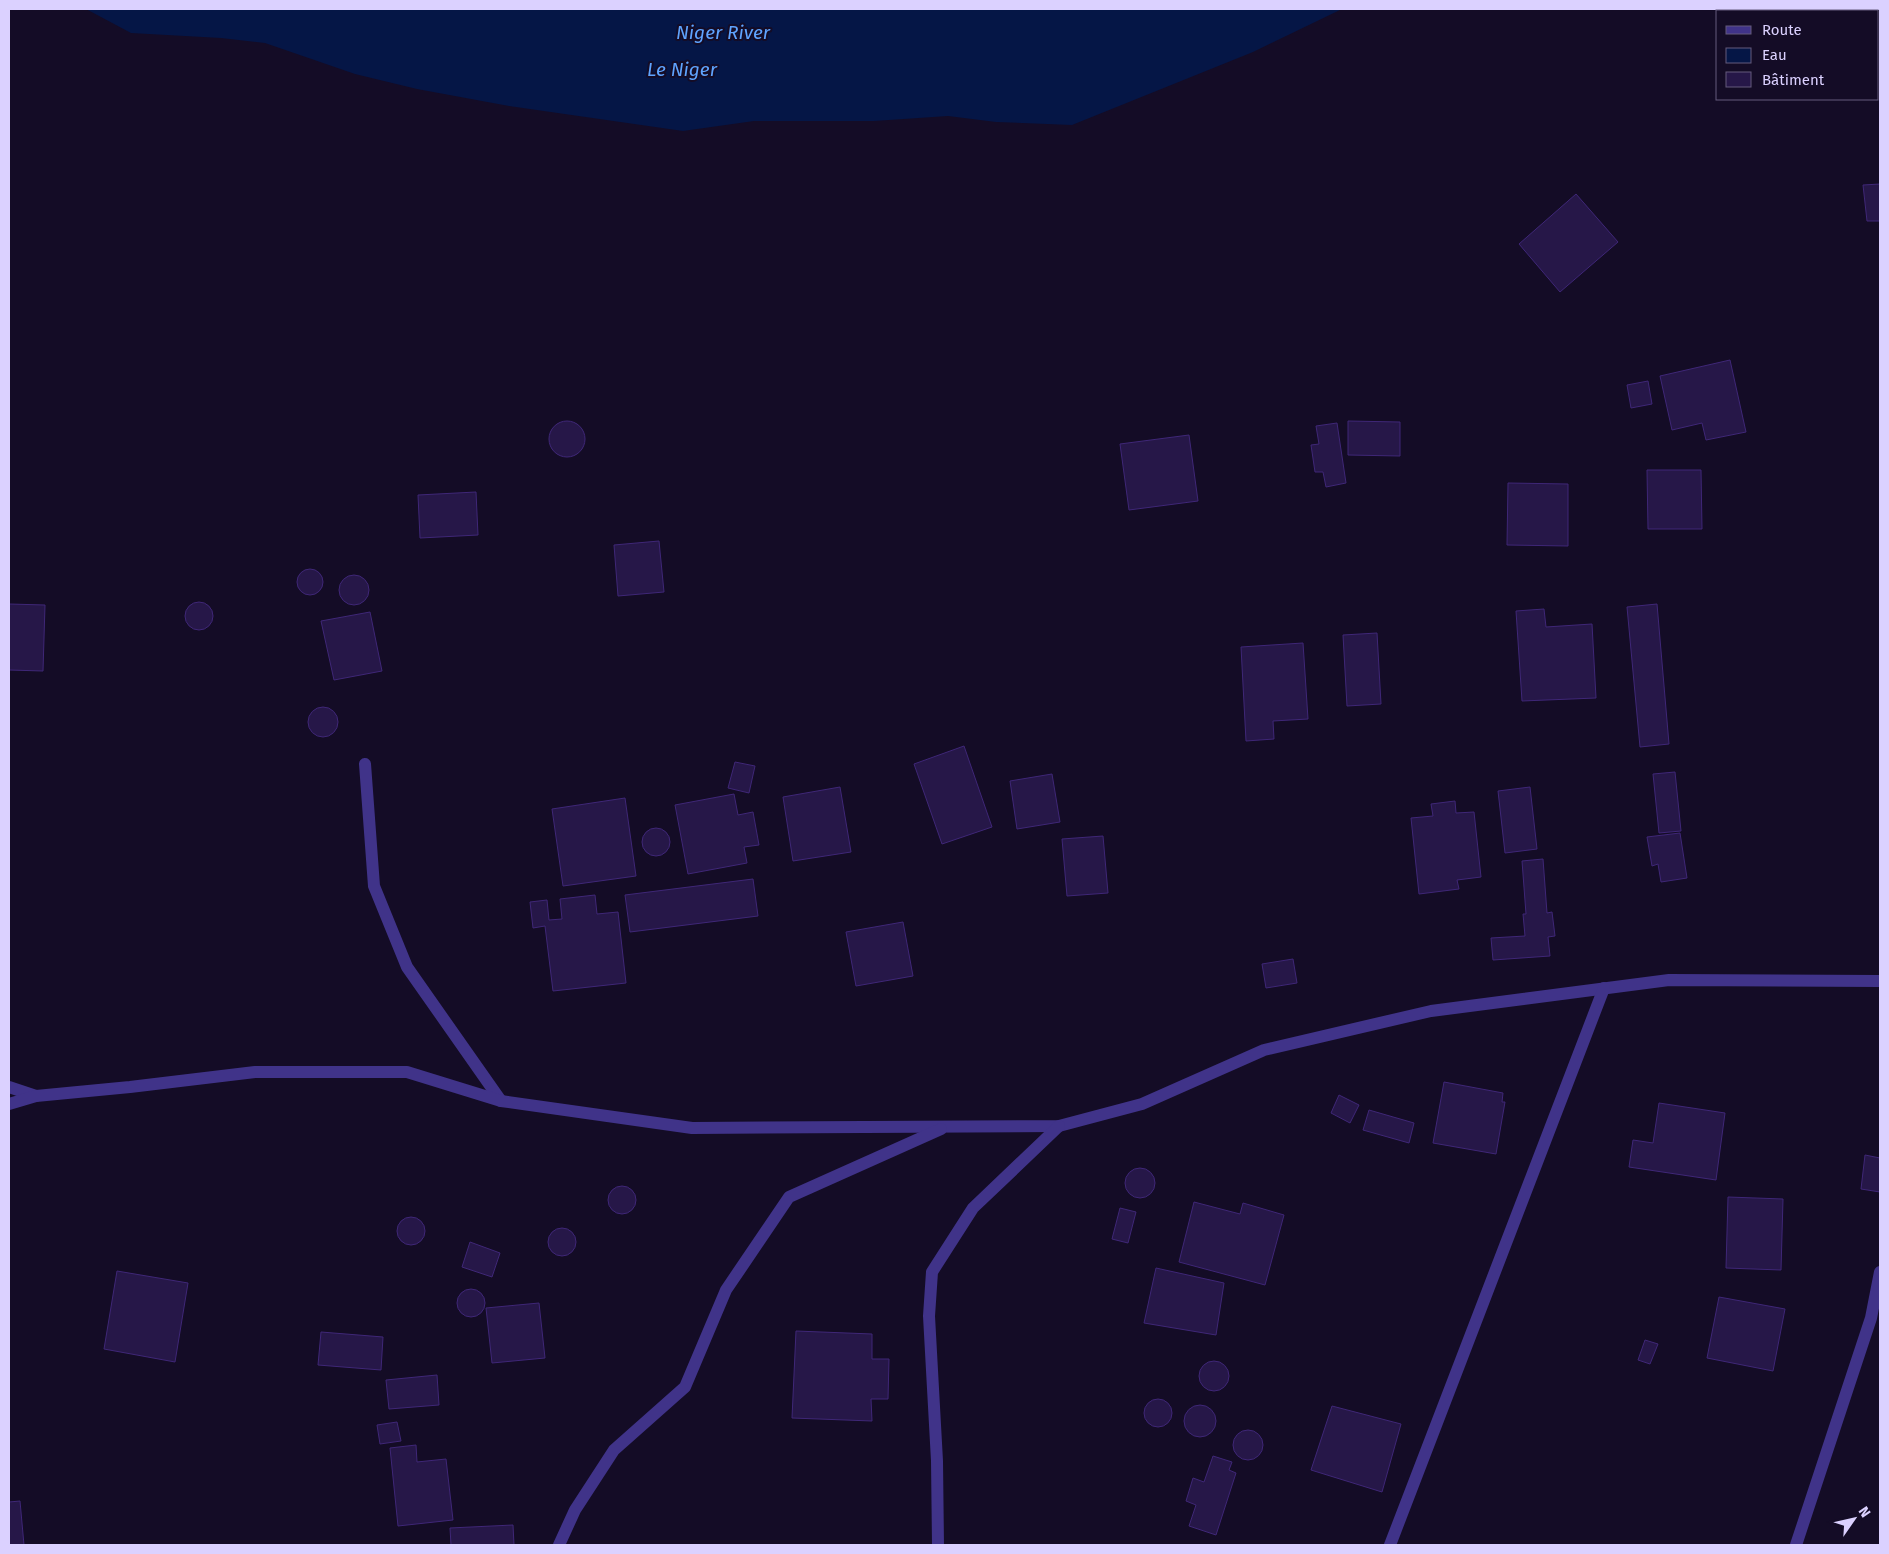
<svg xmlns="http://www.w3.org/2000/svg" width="1889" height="1554" font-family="'Fira Sans',sans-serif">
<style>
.water{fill:#051646}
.building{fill:#261748;stroke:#3f2777}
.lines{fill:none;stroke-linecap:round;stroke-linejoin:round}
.street{stroke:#403389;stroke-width:12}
.labels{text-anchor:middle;stroke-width:4;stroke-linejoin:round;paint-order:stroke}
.water-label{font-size:19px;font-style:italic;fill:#5fa4ff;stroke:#140c26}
</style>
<rect width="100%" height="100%" fill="#140c26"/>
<!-- water -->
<path class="water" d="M86 9H1342L1253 52 1072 125 996 122 948 116 874 121H754L683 131 509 106 417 89 355 74 265 43 221 38 131 33Z"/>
<!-- building -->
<g class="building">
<path d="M1880 184V221H1867L1863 185Z"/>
<path d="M1576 194 1618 242 1560 292 1519 244Z"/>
<path d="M1730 360 1746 432 1706 440 1702 423 1672 430 1660 376Z"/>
<path d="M1648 381 1652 404 1631 408 1627 385Z"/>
<path d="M1348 421 1400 422V456L1348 455Z"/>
<circle cx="567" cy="439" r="18"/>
<path d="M1337 423 1346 483 1326 487 1323 472H1315L1311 445 1319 444 1316 426Z"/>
<path d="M1189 435 1198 501 1129 510 1120 444Z"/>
<path d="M1647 470H1701L1702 529H1648Z"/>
<path d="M1508 483 1568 484V546L1507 545Z"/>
<path d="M476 492 478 535 420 538 418 495Z"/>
<path d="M659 541 664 592 618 596 614 545Z"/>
<circle cx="310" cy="582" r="13"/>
<circle cx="354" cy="590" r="15"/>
<circle cx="199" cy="616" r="14"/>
<path d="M9 604 45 605 43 671 9 670Z"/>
<path d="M1657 604 1669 744 1640 747 1627 607Z"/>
<path d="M1544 609 1546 627 1592 624 1596 698 1522 701 1516 611Z"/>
<path d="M370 612 382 671 334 680 321 621Z"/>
<path d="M1377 633 1381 704 1347 706 1343 635Z"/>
<path d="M1303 643 1308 719 1273 721 1274 739 1246 741 1241 647Z"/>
<circle cx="323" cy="722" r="15"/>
<path d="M964 746 992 827 942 844 914 764Z"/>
<path d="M735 762 755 766 749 793 728 788Z"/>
<path d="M1675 772 1681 831 1659 833 1653 774Z"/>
<path d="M1052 774 1060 822 1017 829 1010 781Z"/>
<path d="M840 787 851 852 793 861 783 797Z"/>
<path d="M1530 787 1537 849 1505 853 1498 791Z"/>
<path d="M734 794 738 815 753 812 759 845 744 847 747 863 688 874 675 805Z"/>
<path d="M625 798 636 876 563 886 552 809Z"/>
<path d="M1455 801 1456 813 1474 812 1481 877 1457 880 1459 889 1419 894 1411 818 1433 816 1431 804Z"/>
<circle cx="656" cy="842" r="14"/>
<path d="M1680 833 1687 878 1661 882 1658 864 1652 866 1647 837Z"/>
<path d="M1103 836 1108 893 1067 896 1062 839Z"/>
<path d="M1543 859 1547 913 1552 912 1555 936 1548 937 1550 956 1493 960 1491 938 1525 936 1523 914H1526L1522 861Z"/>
<path d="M753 879 758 916 630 932 625 895Z"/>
<path d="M595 895 597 914 618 912 626 983 553 991 545 926 533 928 530 902 547 900 549 920 562 919 560 899Z"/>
<path d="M903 922 913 976 856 986 846 932Z"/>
<path d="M1293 959 1297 983 1266 988 1262 964Z"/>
<path d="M1444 1082 1503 1093 1502 1102H1505L1496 1154 1433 1143Z"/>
<path d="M1339 1095 1359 1105 1350 1123 1331 1113Z"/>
<path d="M1659 1103 1725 1113 1716 1180 1629 1167 1633 1140 1653 1143Z"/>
<path d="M1369 1110 1414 1123 1409 1143 1363 1130Z"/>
<path d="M1865 1155 1880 1158V1192L1861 1189Z"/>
<circle cx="1140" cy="1183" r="15"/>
<circle cx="622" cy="1200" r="14"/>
<path d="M1728 1197 1783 1199 1781 1270 1726 1268Z"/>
<path d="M1194 1202 1240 1214 1243 1203 1284 1215 1265 1285 1179 1262Z"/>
<path d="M1120 1208 1136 1212 1128 1243 1112 1239Z"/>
<circle cx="411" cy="1231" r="14"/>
<circle cx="562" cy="1242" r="14"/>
<path d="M470 1242 500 1253 492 1277 462 1267Z"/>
<path d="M1156 1268 1224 1283 1216 1335 1144 1323Z"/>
<path d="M117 1271 188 1283 175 1362 104 1349Z"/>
<circle cx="471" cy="1303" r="14"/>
<path d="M1719 1297 1785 1309 1773 1371 1707 1358Z"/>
<path d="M539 1303 545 1358 492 1363 486 1308Z"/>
<path d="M796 1331 872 1334V1359H889L888 1399H871L872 1421 792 1418Z"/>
<path d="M321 1332 383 1337 381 1370 318 1365Z"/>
<path d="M1645 1340 1658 1344 1650 1364 1638 1360Z"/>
<circle cx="1214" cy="1376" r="15"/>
<path d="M437 1375 439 1405 389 1409 386 1380Z"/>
<circle cx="1158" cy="1413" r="14"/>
<circle cx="1200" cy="1421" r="16"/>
<path d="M1332 1406 1401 1424 1382 1492 1311 1470Z"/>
<path d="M397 1422 401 1441 380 1444 377 1425Z"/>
<circle cx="1248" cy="1445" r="15"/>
<path d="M416 1445 417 1462 446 1459 453 1520 398 1526 390 1448Z"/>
<path d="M1213 1456 1232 1462 1229 1470 1236 1473 1216 1535 1189 1526 1196 1505 1186 1501 1193 1478 1204 1482Z"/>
<path d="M20 1501 24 1545H9V1502Z"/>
<path d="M513 1525 514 1545H451L450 1528Z"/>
</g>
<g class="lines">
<!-- street -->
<g class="street">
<path d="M365 764 374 886 407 967 501 1101"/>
<path d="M9 1087 36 1096"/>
<path d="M9 1104 36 1096 130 1087 255 1072H407L501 1101 692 1128 1059 1126 1142 1104 1264 1050 1431 1011 1669 980 1880 981"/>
<path d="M559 1545 575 1510 614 1450 685 1387 726 1290 789 1197 941 1129"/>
<path d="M938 1545 937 1461 929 1316 932 1272 973 1208 1059 1126"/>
<path d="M1390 1545 1604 988"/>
<path d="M1796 1545 1871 1318 1880 1272"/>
</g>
</g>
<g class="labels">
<!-- water labels -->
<g class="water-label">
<text x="723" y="39">Niger River</text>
<text x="682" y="76">Le Niger</text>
</g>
</g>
<!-- border -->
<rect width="1889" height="1554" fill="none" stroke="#dbd1ff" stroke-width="20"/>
<!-- legend -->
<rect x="1716" y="10" width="162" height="90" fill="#140c26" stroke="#645b7d"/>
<rect x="1726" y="26" width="25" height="8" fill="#403389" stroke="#645b7d"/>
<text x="1762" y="35" font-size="15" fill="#dbd1ff">Route</text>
<rect x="1726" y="48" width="25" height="15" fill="#051646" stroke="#645b7d"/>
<text x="1762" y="60" font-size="15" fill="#dbd1ff">Eau</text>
<rect x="1726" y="72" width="25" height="15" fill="#261748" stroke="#645b7d"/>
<text x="1762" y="85" font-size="15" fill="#dbd1ff">Bâtiment</text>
<!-- north arrow -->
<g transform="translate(1854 1519) rotate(56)" stroke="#140c26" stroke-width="4" paint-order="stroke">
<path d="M0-4L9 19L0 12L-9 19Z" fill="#dbd1ff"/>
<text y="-8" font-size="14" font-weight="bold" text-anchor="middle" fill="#dbd1ff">N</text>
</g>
</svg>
